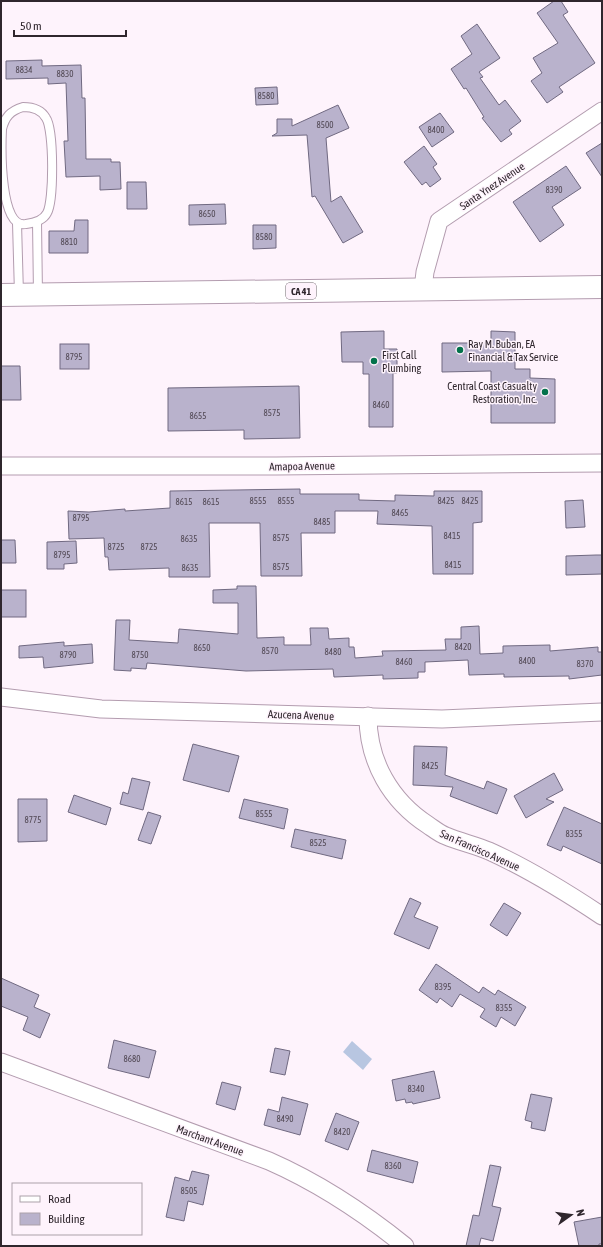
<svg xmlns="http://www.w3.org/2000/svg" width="603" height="1247" font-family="'Asap Condensed',sans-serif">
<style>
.water{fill:#b8c6e1}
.building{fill:#b9b2cc;stroke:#706981}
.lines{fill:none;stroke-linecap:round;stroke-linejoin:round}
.lane-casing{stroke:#b39caf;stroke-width:10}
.street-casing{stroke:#b39caf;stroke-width:19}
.primary-casing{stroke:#b39caf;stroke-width:24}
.lane{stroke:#fff;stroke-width:8}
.street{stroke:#fff;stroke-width:17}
.primary{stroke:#fff;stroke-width:22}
.poi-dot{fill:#03724b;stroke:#fef3fc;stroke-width:1.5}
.labels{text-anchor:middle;stroke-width:3;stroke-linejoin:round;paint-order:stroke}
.number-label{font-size:9px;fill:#524955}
.shield{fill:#fef3fc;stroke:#6d646b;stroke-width:1}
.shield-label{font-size:10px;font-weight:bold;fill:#2f262d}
.street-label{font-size:11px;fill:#2f262d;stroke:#fef3fc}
.poi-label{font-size:11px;fill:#2f262d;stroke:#fef3fc;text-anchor:start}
</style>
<rect width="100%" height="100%" fill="#fef3fc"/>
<!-- water -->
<path class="water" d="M352 1041 372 1059 363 1070 343 1052Z"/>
<!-- building -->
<g class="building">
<path d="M554 1H561L568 12 563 15 595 63 559 87 563 92 547 103 531 81 542 73 533 58 558 43 537 13Z"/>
<path d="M477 24 500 58 479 72 483 77 480 78 499 105 505 100 521 121 509 130 512 134 501 142 482 118 484 117 466 88 464 89 451 69 472 54 461 36Z"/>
<path d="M42 60V66L81 65 82 98H85L86 159H111V162H120L121 189 100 190V176L66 177 64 141H68L66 83 48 84V78L6 79V61Z"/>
<path d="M277 87 278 104 256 105 255 88Z"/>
<path d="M338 105 349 128 326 138 331 202 341 196 363 232 343 243 315 196 312 197 307 135 272 136 277 133V119H292V126Z"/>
<path d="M440 113 454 132 432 147 419 127Z"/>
<path d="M602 143V177L586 153Z"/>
<path d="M424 146 437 164 433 167 441 179 430 187 426 182 422 185 404 162Z"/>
<path d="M566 166 581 188 552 207 564 225 540 242 513 202Z"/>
<path d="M127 182H146L147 209H127Z"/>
<path d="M225 204 226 224 189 225V205Z"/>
<path d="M75 220H88V253H49V231H74Z"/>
<path d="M253 225H276V248L253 249Z"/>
<path d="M384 331V349H397V373H393V427H369V374H363V362H342L341 332Z"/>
<path d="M491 331 515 332V369H530V378L555 379V423H491V371L442 372V343H491Z"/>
<rect x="60" y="344" width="29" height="25"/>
<path d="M1 366H20L21 400H1Z"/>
<path d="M299 386 300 438 244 439V430L168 431V388Z"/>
<path d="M300 489V494H359V500L395 501V495L434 496V491H482V522L473 523V574H433L432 526 377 524 378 511H335V533H301L302 576H261L260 523H209L210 577H169V568L109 570 108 557H105L104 538 69 539 68 511 89 512 125 509V511L170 508V491Z"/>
<path d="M583 500 585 527 566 528 565 501Z"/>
<path d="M1 540H15L16 563H1Z"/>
<path d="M76 541 77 563 64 564V569H47V542Z"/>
<path d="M596 555H602V574L566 575V556Z"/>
<path d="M237 586H256L257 638 284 637V645H311L310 628H328L329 639 349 638V647H354L355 658 383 656 382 651 446 650 445 639H461V627L479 626 480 654 503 653V646L550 645V651L598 647V652H602V675L569 679V676L504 677V674L469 675 468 660 425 662V672H418V678L383 679V675L334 677 333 669 246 671 147 663 146 669 131 668V671L114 670 116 620H130L129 640 178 643 179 629 238 634V603H213V590L237 589Z"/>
<rect x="1" y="590" width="25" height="27"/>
<path d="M64 642V646L92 644 93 663 44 668 43 657 19 658V646Z"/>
<path d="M193 744 239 756 229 792 183 780Z"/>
<path d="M414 746 447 747 445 775 484 789 487 781 507 789 497 814 450 796 453 787 413 785Z"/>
<path d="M554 773 563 790 546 799 554 802 526 818 514 796Z"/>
<path d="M132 778 150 782 143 810 120 804 123 792 128 794Z"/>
<path d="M74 795 111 808 106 825 68 812Z"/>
<path d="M18 799H47V841L18 842Z"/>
<path d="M244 799 288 809 284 829 239 818Z"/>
<path d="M564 807 602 824V864L563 846 561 851 547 845Z"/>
<path d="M148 812 161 816 151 844 138 840Z"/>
<path d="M295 829 346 840 342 859 291 847Z"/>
<path d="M410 898 421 903 414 917 438 927 429 949 394 934Z"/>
<path d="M504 903 521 913 507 936 490 925Z"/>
<path d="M436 964 479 993 483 987 495 995 498 990 526 1007 515 1026 501 1017 496 1027 480 1017 485 1009 460 994 452 1007 440 998 437 1003 419 990Z"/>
<path d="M1 978 39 995 34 1007 50 1014 40 1038 23 1030 28 1017 1 1006Z"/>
<path d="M114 1040 156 1051 149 1078 108 1068Z"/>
<path d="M275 1048 290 1051 285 1075 270 1072Z"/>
<path d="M434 1071 440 1098 413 1104 412 1102 406 1103 405 1099 396 1101 392 1080Z"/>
<path d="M222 1082 241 1087 235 1110 216 1104Z"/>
<path d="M531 1094 552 1098 545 1131 531 1128 532 1122 525 1120Z"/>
<path d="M282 1097 308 1104 300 1135 264 1125 268 1109 279 1112Z"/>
<path d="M336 1113 359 1122 348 1150 325 1141Z"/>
<path d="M372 1150 418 1162 413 1183 367 1171Z"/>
<path d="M490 1165 501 1167 492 1206 501 1208 493 1241 481 1238 479 1246H466L473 1215 479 1216Z"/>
<path d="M192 1171 209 1175 203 1205 188 1201 184 1221 166 1217 175 1177 189 1181Z"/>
<path d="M602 1217V1244H599V1246H579L574 1222Z"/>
</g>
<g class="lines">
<!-- lane casing -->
<g class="lane-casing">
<g id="lane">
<path d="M23 107C32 107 41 109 46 118 54 130 54 201 47 213 43 221 34 223 26 224 0 230 1 150 2 129 5 117 10 111 23 107Z"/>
<path d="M37 222 38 294"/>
<path d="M17 223 19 294"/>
</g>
</g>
<!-- street casing -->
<g class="street-casing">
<g id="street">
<path d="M423 289 425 272 439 221 602 111"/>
<path d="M1 466H276L602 463"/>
<path d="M1 697 101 709 442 719 602 712"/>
<path d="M368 716C368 762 391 801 428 825 434 829 440 834 446 836 460 842 475 845 489 851 529 869 566 892 602 916"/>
<path d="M1 1062 269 1161C319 1183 363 1212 405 1246"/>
</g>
</g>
<!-- primary casing -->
<g class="primary-casing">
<path id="primary" d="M1 295 602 287"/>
</g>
<!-- lane -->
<use href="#lane" class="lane"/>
<!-- street -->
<use href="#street" class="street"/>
<!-- primary -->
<use href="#primary" class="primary"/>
</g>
<!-- markers -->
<g class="poi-dot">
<circle cx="460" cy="350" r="4"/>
<circle cx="374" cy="361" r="4"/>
<circle cx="545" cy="392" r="4"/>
</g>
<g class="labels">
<!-- number labels -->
<g class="number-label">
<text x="24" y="73">8834</text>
<text x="65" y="77">8830</text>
<text x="266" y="99">8580</text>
<text x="325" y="128">8500</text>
<text x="436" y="133">8400</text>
<text x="554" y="193">8390</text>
<text x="207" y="217">8650</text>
<text x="264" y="240">8580</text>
<text x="69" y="245">8810</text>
<text x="74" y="360">8795</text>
<text x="381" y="408">8460</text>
<text x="272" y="416">8575</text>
<text x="198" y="419">8655</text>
<text x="258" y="504">8555</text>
<text x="286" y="504">8555</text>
<text x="446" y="504">8425</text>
<text x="470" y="504">8425</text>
<text x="184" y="505">8615</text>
<text x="211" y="505">8615</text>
<text x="400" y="516">8465</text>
<text x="81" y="521">8795</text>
<text x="322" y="525">8485</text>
<text x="452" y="539">8415</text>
<text x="281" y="541">8575</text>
<text x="189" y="542">8635</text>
<text x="116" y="550">8725</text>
<text x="149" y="550">8725</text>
<text x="62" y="558">8795</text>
<text x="453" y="568">8415</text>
<text x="281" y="570">8575</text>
<text x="190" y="571">8635</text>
<text x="463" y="650">8420</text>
<text x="202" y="651">8650</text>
<text x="270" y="654">8570</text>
<text x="333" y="655">8480</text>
<text x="68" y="658">8790</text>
<text x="140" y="658">8750</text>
<text x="527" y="664">8400</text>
<text x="404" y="665">8460</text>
<text x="585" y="667">8370</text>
<text x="430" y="769">8425</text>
<text x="264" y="817">8555</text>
<text x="33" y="823">8775</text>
<text x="574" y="837">8355</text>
<text x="318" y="846">8525</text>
<text x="443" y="990">8395</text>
<text x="504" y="1011">8355</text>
<text x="132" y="1062">8680</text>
<text x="416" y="1092">8340</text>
<text x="285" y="1122">8490</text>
<text x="342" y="1135">8420</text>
<text x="393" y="1169">8360</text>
<text x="189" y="1194">8505</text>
</g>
<!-- shield labels -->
<rect class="shield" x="286" y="283" width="30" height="16" rx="3"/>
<g class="shield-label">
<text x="301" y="295">CA 41</text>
</g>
<!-- street labels -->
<g class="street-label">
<text transform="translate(492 186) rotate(-34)" y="4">Santa Ynez Avenue</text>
<text transform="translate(302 466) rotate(-1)" y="4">Amapoa Avenue</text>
<text transform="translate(301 715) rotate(2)" y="4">Azucena Avenue</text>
<text transform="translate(480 850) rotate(24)" y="4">San Francisco Avenue</text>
<text transform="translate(210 1140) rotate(20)" y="4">Marchant Avenue</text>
</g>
<!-- poi labels -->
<g class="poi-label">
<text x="468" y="348">Ray M. Buban, EA<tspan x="468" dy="13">Financial &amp; Tax Service</tspan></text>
<text x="382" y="359">First Call<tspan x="382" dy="13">Plumbing</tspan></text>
<text x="537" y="390" text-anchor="end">Central Coast Casualty<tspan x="537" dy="13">Restoration, Inc.</tspan></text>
</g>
</g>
<!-- border -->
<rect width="603" height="1247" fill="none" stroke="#2f262d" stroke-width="4"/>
<!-- legend -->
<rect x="12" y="1183" width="130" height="52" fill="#fef3fc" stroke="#aba1a9"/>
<rect x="20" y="1196" width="20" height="6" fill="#ffffff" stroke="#aba1a9"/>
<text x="48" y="1203" font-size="12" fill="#2f262d">Road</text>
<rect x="20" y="1213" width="20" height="12" fill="#b9b2cc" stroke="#aba1a9"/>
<text x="48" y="1223" font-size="12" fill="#2f262d">Building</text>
<!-- north arrow -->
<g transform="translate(571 1215) rotate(76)" stroke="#fef3fc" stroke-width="3" paint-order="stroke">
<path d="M0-3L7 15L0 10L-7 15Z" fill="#2f262d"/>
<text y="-6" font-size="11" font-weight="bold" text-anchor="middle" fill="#2f262d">N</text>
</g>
<!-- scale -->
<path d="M14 30v6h112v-6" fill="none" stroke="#2f262d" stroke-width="2"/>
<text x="20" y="30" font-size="12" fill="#2f262d" stroke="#fef3fc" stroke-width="3" paint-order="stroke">50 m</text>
</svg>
